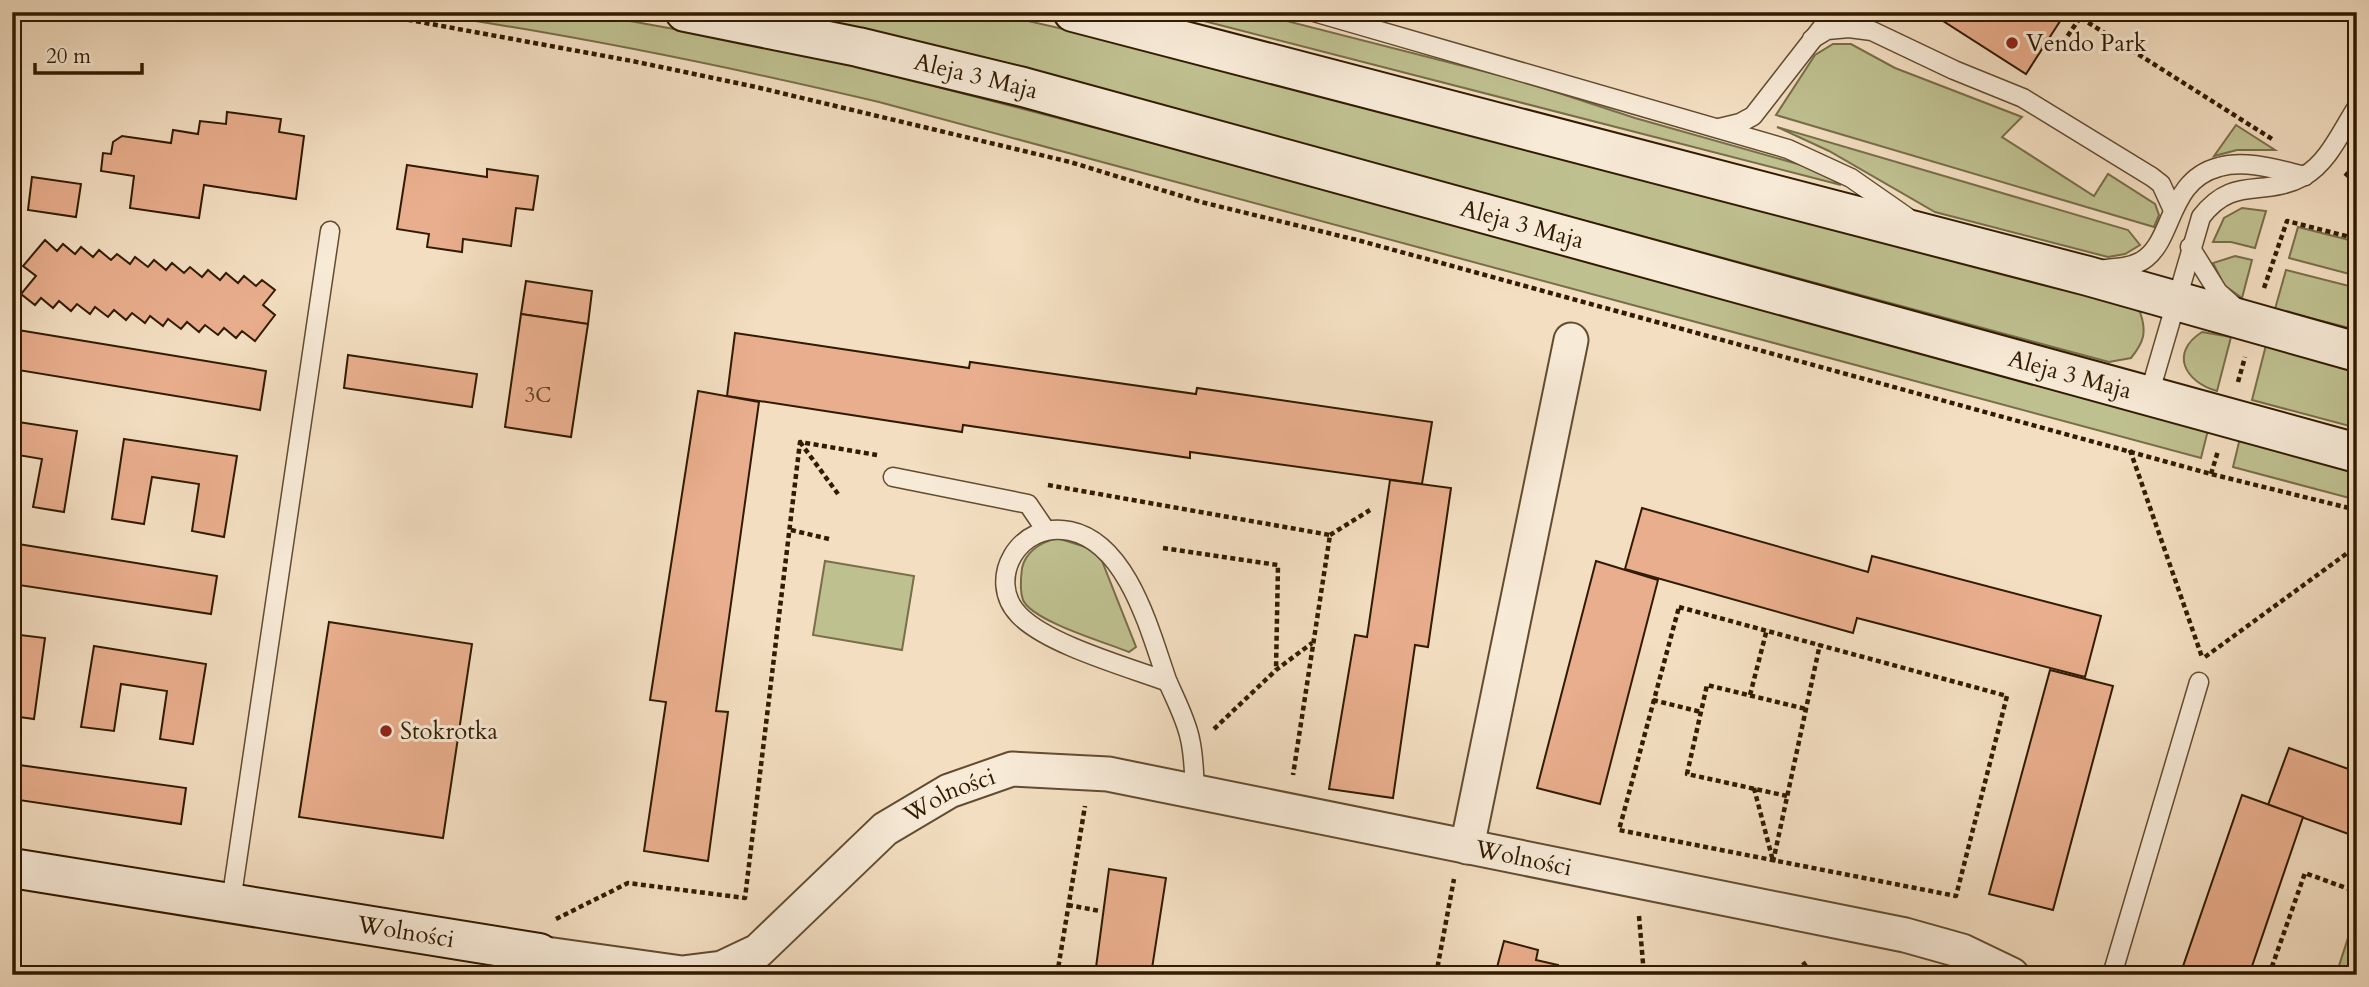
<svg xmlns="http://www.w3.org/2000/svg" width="2369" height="987" font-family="Cardo,serif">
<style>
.green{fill:#bfc090;stroke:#786e48;stroke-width:2}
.building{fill:#e9ae8d;stroke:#311b00;stroke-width:2}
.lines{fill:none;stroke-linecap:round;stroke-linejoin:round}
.lane-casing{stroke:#624c30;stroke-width:21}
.street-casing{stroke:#624c30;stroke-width:37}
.secondary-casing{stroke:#311b00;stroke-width:42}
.path{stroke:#311b00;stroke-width:4.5;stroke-dasharray:5 3.5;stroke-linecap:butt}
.lane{stroke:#f7ead7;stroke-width:18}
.street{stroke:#f7ead7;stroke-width:33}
.secondary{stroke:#f7ead7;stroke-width:38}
.poi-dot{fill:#8f2418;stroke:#f7ead7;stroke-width:2.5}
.labels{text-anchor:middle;stroke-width:6;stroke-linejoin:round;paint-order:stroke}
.number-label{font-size:21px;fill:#5f4023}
.poi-label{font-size:24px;fill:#311b00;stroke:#f7ead7;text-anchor:start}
.street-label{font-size:24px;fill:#311b00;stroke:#f7ead7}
</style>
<rect width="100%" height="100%" fill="#f3dec1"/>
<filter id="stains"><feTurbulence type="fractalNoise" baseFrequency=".00286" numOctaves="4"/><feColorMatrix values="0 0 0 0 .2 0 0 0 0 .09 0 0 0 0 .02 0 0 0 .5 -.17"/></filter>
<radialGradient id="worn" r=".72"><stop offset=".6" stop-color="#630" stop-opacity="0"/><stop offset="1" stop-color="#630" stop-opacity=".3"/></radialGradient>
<!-- green -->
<g class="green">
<path d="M415 12H580L724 38 868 69 1108 131 2208 430 2201 458 879 102C726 66 571 34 415 12Z"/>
<path d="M775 12H989L1186 57 2131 307 2140 312C2147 332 2144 342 2131 358L2109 362 1022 69Z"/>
<path d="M1169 12H1251L1522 81 1635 118 1812 168 1841 185Z"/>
<path d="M1833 44H1851L1895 68 2022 117 2002 137 2094 196 2108 174 2155 204 2159 215 2154 227 1776 115 1815 55Z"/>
<path d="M2236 125 2275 150H2237L2214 156Z"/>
<path d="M1777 127 2128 230 2140 245 2125 254 2108 257 1935 212 1829 151Z"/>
<path d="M2242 208 2266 211 2255 248 2231 242H2213L2224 218Z"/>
<path d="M2298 227 2357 242V276L2289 258Z"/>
<path d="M2235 256 2252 260 2242 298 2224 285 2213 263Z"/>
<path d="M2286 270 2357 288V330L2275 309Z"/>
<path d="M2202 332 2231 337 2217 391C2185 382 2169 353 2202 332Z"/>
<path d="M2266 345 2357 370V428L2252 400Z"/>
<path d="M2240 438 2357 469V500L2233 467Z"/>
<path d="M1057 538 1089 548 1102 561 1136 647 1129 652C1107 643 1032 621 1023 600 1020 592 1021 576 1022 568 1026 551 1042 542 1057 538Z"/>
<path d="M825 561 914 576 902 650 813 635Z"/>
<path d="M2349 935 2357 937V975H2336Z"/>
</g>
<!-- building -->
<g class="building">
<path d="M1929 12H2066L2026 74Z"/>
<path d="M227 112 281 119 279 132 304 136 296 199 204 185 199 218 130 208 134 176 101 171 103 153 111 154 113 142 122 136 171 143 173 130 198 134 200 121 226 124Z"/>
<path d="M407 165 487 177V169L538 176 533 210 516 208 511 246 463 239 462 252 427 247 429 234 397 229Z"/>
<path d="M32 177 81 184 76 217 28 210Z"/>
<path d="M45 240 57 251 63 244 75 254 81 247 93 257 99 250 111 260 117 254 130 264 135 257 148 267 154 260 166 270 172 263 184 273 190 267 202 277 208 270 220 280 226 273 238 283 244 276 256 286 262 280 275 290 263 305 275 315 255 341 242 331 236 338 224 328 218 335 205 325 199 332 187 322 181 329 168 319 163 326 150 316 145 323 132 313 126 320 114 310 108 317 95 307 90 314 77 304 71 311 59 301 53 308 41 298 35 305 21 294 36 276 23 266Z"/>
<path d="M526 281 592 291 588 324 521 314Z"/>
<path d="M521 314 588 324 571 437 505 427Z"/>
<path d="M12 329 266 371 260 410 12 369Z"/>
<path d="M735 333 969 368 970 362 1196 394 1197 388 1432 422 1422 484 1190 452V458L963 425 962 432 727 396Z"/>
<path d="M348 355 477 374 472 407 344 388Z"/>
<path d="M698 391 759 402 716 711 728 712 708 861 644 851 666 702 650 700Z"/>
<path d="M12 421 77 431 64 512 33 507 42 459 12 454Z"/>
<path d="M124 439 237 456 224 537 192 531 199 484 152 477 144 524 112 519Z"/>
<path d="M1390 480 1451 488 1428 647 1415 645 1393 798 1329 789 1355 635 1367 637Z"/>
<path d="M1642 508 1868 572 1872 556 2101 616 2085 677 1857 618 1853 633 1625 569Z"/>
<path d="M12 543 217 576 211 614 12 584Z"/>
<path d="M1596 561 1658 580 1600 804 1537 788Z"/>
<path d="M329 622 472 644 443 838 299 817Z"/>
<path d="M12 634 45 638 34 719 12 716Z"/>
<path d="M94 646 206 664 193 744 160 739 167 691 121 684 114 731 81 727Z"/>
<path d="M2050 670 2113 686 2053 910 1989 894Z"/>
<path d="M2289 748 2357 772V837L2268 805Z"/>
<path d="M12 764 186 788 181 824 12 799Z"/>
<path d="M2242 795 2303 817 2249 975H2180Z"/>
<path d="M1109 869 1166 878 1151 975H1095Z"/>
<path d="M1504 941 1538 950 1536 960 1558 965 1556 975H1495Z"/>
</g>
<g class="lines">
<!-- lane casing -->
<g class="lane-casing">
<g id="lane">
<path d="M1314 12 1788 149 1851 178 1907 217"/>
<path d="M1812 39 1827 30 1849 28 1872 31 1954 70 2023 98 2152 177 2161 184 2172 208"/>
<path d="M1719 128 1740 123 1753 116 1834 12"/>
<path d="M2190 247 2218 292 2236 308"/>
<path d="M2105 269C2118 268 2135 267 2146 258 2174 236 2169 180 2219 167 2246 159 2279 170 2305 176"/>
<path d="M2149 395 2201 217C2234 174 2262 199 2304 176 2328 163 2342 130 2357 107"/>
<path d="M893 477 1028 504 1045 529"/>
<path d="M1168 682C1128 667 1048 645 1019 615 985 580 1019 520 1070 531 1128 543 1150 632 1167 680 1175 699 1186 719 1190 739 1194 756 1194 774 1195 792"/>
<path d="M231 902 330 231"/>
<path d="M2112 975 2199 682"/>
</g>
</g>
<!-- street casing -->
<g class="street-casing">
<g id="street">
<path d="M1467 847 1571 340"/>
<path id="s1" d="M539 953 682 973 722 968 758 951 885 829 949 791 1012 769 1108 774 1905 935 1962 951 2012 975"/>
</g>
</g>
<!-- secondary casing -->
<g class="secondary-casing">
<g id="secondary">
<path id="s2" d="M685 12 858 47 1023 87 2357 453"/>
<path d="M1073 12 2088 276 2357 352"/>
<path id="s3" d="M12 868 539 953 536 975"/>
</g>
</g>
<!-- path -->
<g class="path">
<path d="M366 12 632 61 756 87 1070 162 1201 202 1361 241 2211 474 2357 510"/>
<path d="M2081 18 2272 139"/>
<path d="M2058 50 2084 12"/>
<path d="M2345 173 2357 184"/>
<path d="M2264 288 2287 221 2354 238"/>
<path d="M2238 382 2245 357"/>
<path d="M800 442 838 494"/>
<path d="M2130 450 2202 657"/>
<path d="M2211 474 2218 451"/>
<path d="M1048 485 1330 535 1293 775"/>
<path d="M791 530 829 539"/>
<path d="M1330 535 1370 510"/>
<path d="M1163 548 1278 565 1276 670"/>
<path d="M1679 607 2007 696 1956 896 1619 830Z"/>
<path d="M2205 657 2357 546"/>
<path d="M1750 695 1767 629"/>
<path d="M1653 700 1701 712"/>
<path d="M1214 729 1276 670 1312 643"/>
<path d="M1754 788 1773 861"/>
<path d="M1787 796 1687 774 1707 685 1806 709"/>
<path d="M1773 862 1820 644"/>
<path d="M1068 905 1100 911"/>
<path d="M1639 916 1644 975"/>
<path d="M556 919 628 883 745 898 800 442 877 455"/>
<path d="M1803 962 1812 975"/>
<path d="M1057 975 1085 806"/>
<path d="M1436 975 1454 879"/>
<path d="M1827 975 1829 967"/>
<path d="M2269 975 2305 873 2357 892"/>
</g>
<!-- lane -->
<use href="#lane" class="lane"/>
<!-- street -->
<use href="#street" class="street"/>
<!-- secondary -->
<use href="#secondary" class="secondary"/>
</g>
<!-- markers -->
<g class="poi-dot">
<circle cx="2012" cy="43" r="7"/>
<circle cx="386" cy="731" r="7"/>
</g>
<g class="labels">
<!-- number labels -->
<g class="number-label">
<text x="538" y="402">3C</text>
</g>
<!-- poi labels -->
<g class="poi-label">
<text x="2026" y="51">Vendo Park</text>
<text x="400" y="739">Stokrotka</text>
</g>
<!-- street labels -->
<g class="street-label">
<text dy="8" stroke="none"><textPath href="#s2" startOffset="298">Aleja 3 Maja</textPath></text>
<text dy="8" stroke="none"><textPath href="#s2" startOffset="864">Aleja 3 Maja</textPath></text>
<text dy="8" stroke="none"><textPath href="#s2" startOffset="1432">Aleja 3 Maja</textPath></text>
<text dy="8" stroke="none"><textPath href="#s1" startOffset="474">Wolności</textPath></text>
<text dy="8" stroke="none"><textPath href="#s1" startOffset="1062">Wolności</textPath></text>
<text dy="8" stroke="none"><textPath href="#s3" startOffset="399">Wolności</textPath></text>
</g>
</g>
<!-- margin -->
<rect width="2369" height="987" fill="none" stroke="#f3dec1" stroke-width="42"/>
<rect x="14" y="14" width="2341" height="959" fill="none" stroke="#311b00" stroke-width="3.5"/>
<rect x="21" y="21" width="2327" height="945" fill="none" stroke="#311b00" stroke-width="2"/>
<!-- scale -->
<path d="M35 63v10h107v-10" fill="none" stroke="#311b00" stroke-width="3.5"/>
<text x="46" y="63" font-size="21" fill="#311b00" stroke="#f7ead7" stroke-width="5" paint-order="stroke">20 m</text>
<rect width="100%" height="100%" filter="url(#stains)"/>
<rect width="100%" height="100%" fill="url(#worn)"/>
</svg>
